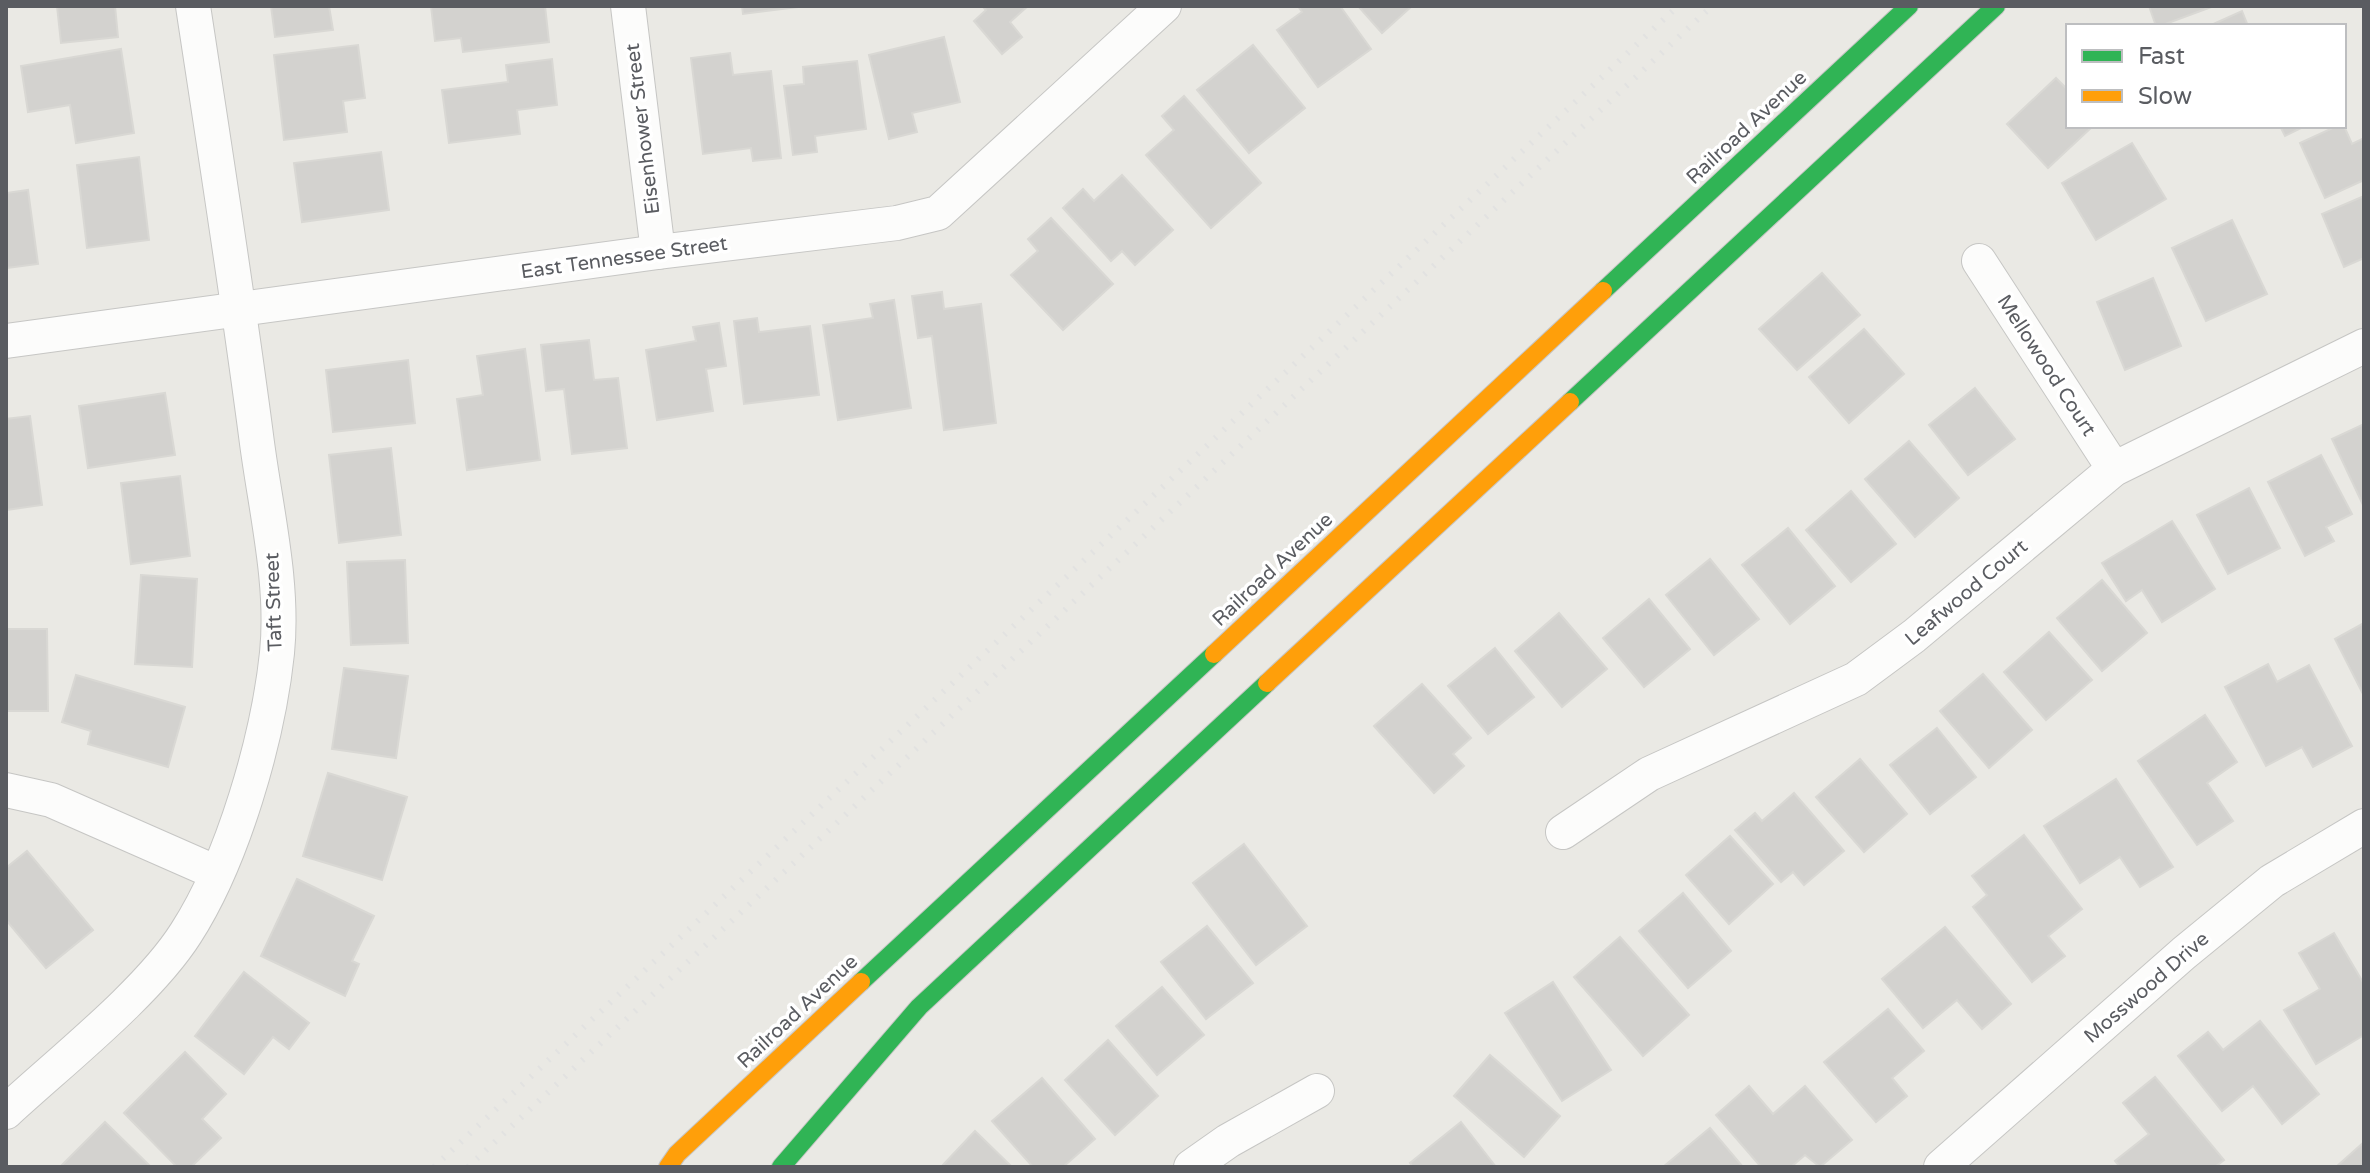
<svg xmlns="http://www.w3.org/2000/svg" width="2370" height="1173" font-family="'Varela Round',sans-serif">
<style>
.building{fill:#d3d2cf;stroke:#d9d8d4;stroke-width:2}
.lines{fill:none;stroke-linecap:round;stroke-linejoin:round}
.street-casing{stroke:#c6c6c4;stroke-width:36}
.fast-casing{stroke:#c7c6c5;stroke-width:20}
.slow-casing{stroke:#c7c6c5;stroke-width:20}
.street{stroke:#fcfcfb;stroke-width:34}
.fast{stroke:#30b455;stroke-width:18}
.slow{stroke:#ff9f0a;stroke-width:18}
.rail{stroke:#e2e2e1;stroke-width:6;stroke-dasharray:2 10;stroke-linecap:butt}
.labels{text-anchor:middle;stroke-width:7;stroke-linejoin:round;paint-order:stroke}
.street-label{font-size:20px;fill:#5a5c61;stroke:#fff}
</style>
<rect width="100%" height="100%" fill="#eae9e4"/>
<!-- building -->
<g class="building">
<path d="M57 6H115L118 37 61 43Z"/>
<path d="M271 6H329L333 30 275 37Z"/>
<path d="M431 6H545L549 42 463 52 461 38 435 41Z"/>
<path d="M742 6H806L743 14Z"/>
<path d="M982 6H1028L1010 22 1022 37 1002 54 974 21 986 10Z"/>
<path d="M1298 6H1340L1371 49 1318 87 1277 30 1302 12Z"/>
<path d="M1358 6H1412L1382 33Z"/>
<path d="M2149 6H2214L2160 26H2156Z"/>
<path d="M2242 11 2248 26H2209Z"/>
<path d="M944 37 960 102 912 113 917 132 889 139 869 55Z"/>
<path d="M358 45 365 98 343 101 347 132 284 140 274 55Z"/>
<path d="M1253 45 1305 108 1249 153 1197 90Z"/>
<path d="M121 49 134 133 76 143 70 105 28 112 21 66Z"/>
<path d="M730 53 733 75 771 71 781 158 753 161 751 148 703 154 691 58Z"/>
<path d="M552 59 557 105 517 110 520 134 449 143 442 90 508 82 506 65Z"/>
<path d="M857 61 866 129 815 136 817 152 793 155 784 86 804 84 803 67Z"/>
<path d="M2056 78 2068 90V126H2093L2048 168 2007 124Z"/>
<path d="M1184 96 1261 183 1211 228 1146 155 1174 130 1162 116Z"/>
<path d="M2280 126H2305L2285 136Z"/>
<path d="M2337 126H2344L2352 144 2364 138V180L2325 198 2300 143Z"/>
<path d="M2132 143 2166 199 2096 240 2062 183Z"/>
<path d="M381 152 389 210 302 222 294 163Z"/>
<path d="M139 157 149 240 87 248 77 165Z"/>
<path d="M1122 175 1173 230 1135 265 1122 251 1111 261 1063 208 1083 189 1094 201Z"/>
<path d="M28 190 38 264 6 268V193Z"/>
<path d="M2364 196V258L2344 267 2322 214Z"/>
<path d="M1051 218 1113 284 1063 330 1011 275 1038 251 1028 239Z"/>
<path d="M2232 220 2267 294 2206 321 2172 248Z"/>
<path d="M1822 273 1860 315 1797 370 1759 329Z"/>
<path d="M2153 278 2181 346 2125 370 2097 302Z"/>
<path d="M942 292 944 309 981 304 996 423 944 430 932 336 918 338 912 296Z"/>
<path d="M894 300 911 408 838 420 823 325 873 318 870 304Z"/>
<path d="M757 318 759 332 810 326 819 395 744 404 734 321Z"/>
<path d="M719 323 726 366 706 369 713 411 657 420 646 350 696 341 693 327Z"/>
<path d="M1864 329 1904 374 1849 423 1809 377Z"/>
<path d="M589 340 594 380 618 378 627 448 572 454 564 389 546 391 541 345Z"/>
<path d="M525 349 540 460 467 470 457 399 483 395 477 356Z"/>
<path d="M408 360 415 423 333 432 326 370Z"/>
<path d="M1975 388 2015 439 1968 475 1929 425Z"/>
<path d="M165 393 175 455 88 468 79 406Z"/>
<path d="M30 416 42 505 6 510V419Z"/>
<path d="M2364 424V507L2332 439Z"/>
<path d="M1909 441 1959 498 1915 537 1865 479Z"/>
<path d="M391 448 401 535 339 543 329 455Z"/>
<path d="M2321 455 2352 514 2326 527 2334 541 2305 556 2268 482Z"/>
<path d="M180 476 190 556 131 564 121 483Z"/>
<path d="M2249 488 2280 548 2228 574 2197 515Z"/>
<path d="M1851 491 1896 544 1851 582 1806 530Z"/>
<path d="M2172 521 2215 589 2162 622 2142 590 2126 601 2102 563Z"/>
<path d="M1788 528 1835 586 1790 624 1742 565Z"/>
<path d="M1710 559 1759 619 1714 655 1666 595Z"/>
<path d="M405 560 408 643 351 645 347 562Z"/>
<path d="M141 575 197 579 192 667 135 664Z"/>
<path d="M2102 580 2147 633 2102 671 2057 618Z"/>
<path d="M1649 599 1690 649 1644 687 1603 638Z"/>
<path d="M1559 613 1607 669 1562 707 1515 651Z"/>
<path d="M2364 623V696L2335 639Z"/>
<path d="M6 629H47L48 711H6Z"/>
<path d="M2049 632 2092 680 2046 720 2004 672Z"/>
<path d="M1495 648 1534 697 1488 734 1448 686Z"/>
<path d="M2268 664 2277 682 2309 665 2352 746 2313 767 2302 747 2266 766 2225 687Z"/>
<path d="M344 668 408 676 396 758 332 749Z"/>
<path d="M1983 674 2032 730 1989 768 1940 711Z"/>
<path d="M76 675 185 707 168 767 88 744 91 731 62 722Z"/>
<path d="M1422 684 1471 738 1453 754 1464 766 1434 793 1374 726Z"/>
<path d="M2205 715 2237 762 2207 783 2233 821 2197 845 2138 761Z"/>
<path d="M1937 728 1976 777 1930 814 1890 765Z"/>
<path d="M1860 759 1907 814 1864 852 1816 797Z"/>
<path d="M328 773 407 797 382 880 303 856Z"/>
<path d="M2116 779 2173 867 2140 887 2120 857 2080 883 2044 826Z"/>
<path d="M1794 793 1844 851 1804 885 1793 872 1781 882 1735 830 1755 813 1762 821Z"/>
<path d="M2024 835 2082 909 2048 936 2065 956 2032 982 1973 907 1987 895 1972 876Z"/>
<path d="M1730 836 1773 884 1729 924 1686 875Z"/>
<path d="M1244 844 1307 926 1256 965 1193 883Z"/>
<path d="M27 851 93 930 46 968 6 920V868Z"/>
<path d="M297 879 374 916 352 961 359 964 345 996 261 956Z"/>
<path d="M1683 893 1731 951 1688 988 1639 931Z"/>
<path d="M1207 926 1253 983 1206 1019 1161 962Z"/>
<path d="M1945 927 2011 1004 1982 1029 1957 1000 1923 1028 1882 979Z"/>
<path d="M2334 933 2364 984V1035L2316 1064 2284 1010 2320 989 2299 953Z"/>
<path d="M1620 937 1689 1015 1643 1056 1574 977Z"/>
<path d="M244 972 309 1023 289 1049 273 1037 244 1074 195 1036Z"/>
<path d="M1553 982 1611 1070 1562 1101 1505 1013Z"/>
<path d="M1162 987 1204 1035 1157 1075 1116 1026Z"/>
<path d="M1888 1009 1924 1051 1892 1078 1907 1096 1876 1122 1824 1062Z"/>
<path d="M2260 1021 2319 1094 2282 1124 2253 1086 2222 1111 2178 1056 2208 1032 2223 1050Z"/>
<path d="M1108 1040 1158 1096 1115 1135 1065 1080Z"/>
<path d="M185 1052 226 1094 202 1119 221 1138 191 1167H177L124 1113Z"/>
<path d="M1490 1055 1560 1116 1524 1157 1454 1096Z"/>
<path d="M2155 1077 2224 1160 2215 1167H2120L2115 1161 2149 1134 2123 1103Z"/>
<path d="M1042 1078 1095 1139 1063 1167H1033L992 1121Z"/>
<path d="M1749 1086 1773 1114 1805 1086 1852 1140 1820 1167 1805 1155 1791 1167H1761L1716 1115Z"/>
<path d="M105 1122 151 1167H60Z"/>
<path d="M1461 1122 1496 1167H1413L1410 1163Z"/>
<path d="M1710 1128 1743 1167H1663Z"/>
<path d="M975 1131 1012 1167H941Z"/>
<path d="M2363 1143 2364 1167H2336Z"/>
</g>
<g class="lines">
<!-- street casing -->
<g class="street-casing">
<g id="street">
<path d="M628 6 658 252"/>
<path d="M1979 261 2114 469"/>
<path d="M6 341 658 252 897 223 938 213 1164 6"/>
<path d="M6 790 51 800 217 873"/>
<path d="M1563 832 1649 774 1856 679 1914 636 2114 469 2364 346"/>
<path d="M6 1112C60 1062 148 993 186 933 233 860 268 739 277 653 284 584 266 511 257 443 238 297 215 151 193 6"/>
<path d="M1191 1167 1228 1141 1317 1091"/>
<path d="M1941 1167 2184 953 2272 881 2364 826"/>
</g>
</g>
<!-- fast casing -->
<g class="fast-casing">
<g id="fast">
<path d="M1603 291 1909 6"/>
<path d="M1570 402 1996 6"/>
<path d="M861 982 1214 654"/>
<path d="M781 1167 919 1007 1267 683"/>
</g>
</g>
<!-- slow casing -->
<g class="slow-casing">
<g id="slow">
<path d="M1214 654 1603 291"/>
<path d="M1267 683 1570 402"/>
<path d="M668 1167 677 1154 861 982"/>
</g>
</g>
<!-- street -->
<use href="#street" class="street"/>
<!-- fast -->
<use href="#fast" class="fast"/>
<!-- slow -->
<use href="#slow" class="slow"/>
<!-- rail -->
<g class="rail">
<path d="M434 1167 1678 6"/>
<path d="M468 1167 1712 6"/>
</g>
</g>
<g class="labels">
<!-- street labels -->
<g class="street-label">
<text transform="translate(1746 127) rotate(-43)" y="7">Railroad Avenue</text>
<text transform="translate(642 129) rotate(-97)" y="7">Eisenhower Street</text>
<text transform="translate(624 257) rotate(-8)" y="7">East Tennessee Street</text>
<text transform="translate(2047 365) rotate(57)" y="7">Mellowood Court</text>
<text transform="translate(1272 569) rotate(-43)" y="7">Railroad Avenue</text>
<text transform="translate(1966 592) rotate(-40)" y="7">Leafwood Court</text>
<text transform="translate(273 602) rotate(-92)" y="7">Taft Street</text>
<text transform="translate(2146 987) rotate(-41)" y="7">Mosswood Drive</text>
<text transform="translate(797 1011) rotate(-43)" y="7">Railroad Avenue</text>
</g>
</g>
<!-- border -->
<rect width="2370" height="1173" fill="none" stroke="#5a5c61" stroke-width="16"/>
<!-- legend -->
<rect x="2066" y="24" width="280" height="104" fill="#ffffff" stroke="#bdbec0" stroke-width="2"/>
<rect x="2082" y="50" width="40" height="12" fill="#30b455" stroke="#bdbec0" stroke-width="2"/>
<text x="2138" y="64" font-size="24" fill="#5a5c61">Fast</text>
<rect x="2082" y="90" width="40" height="12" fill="#ff9f0a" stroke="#bdbec0" stroke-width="2"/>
<text x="2138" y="104" font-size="24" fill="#5a5c61">Slow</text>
</svg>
